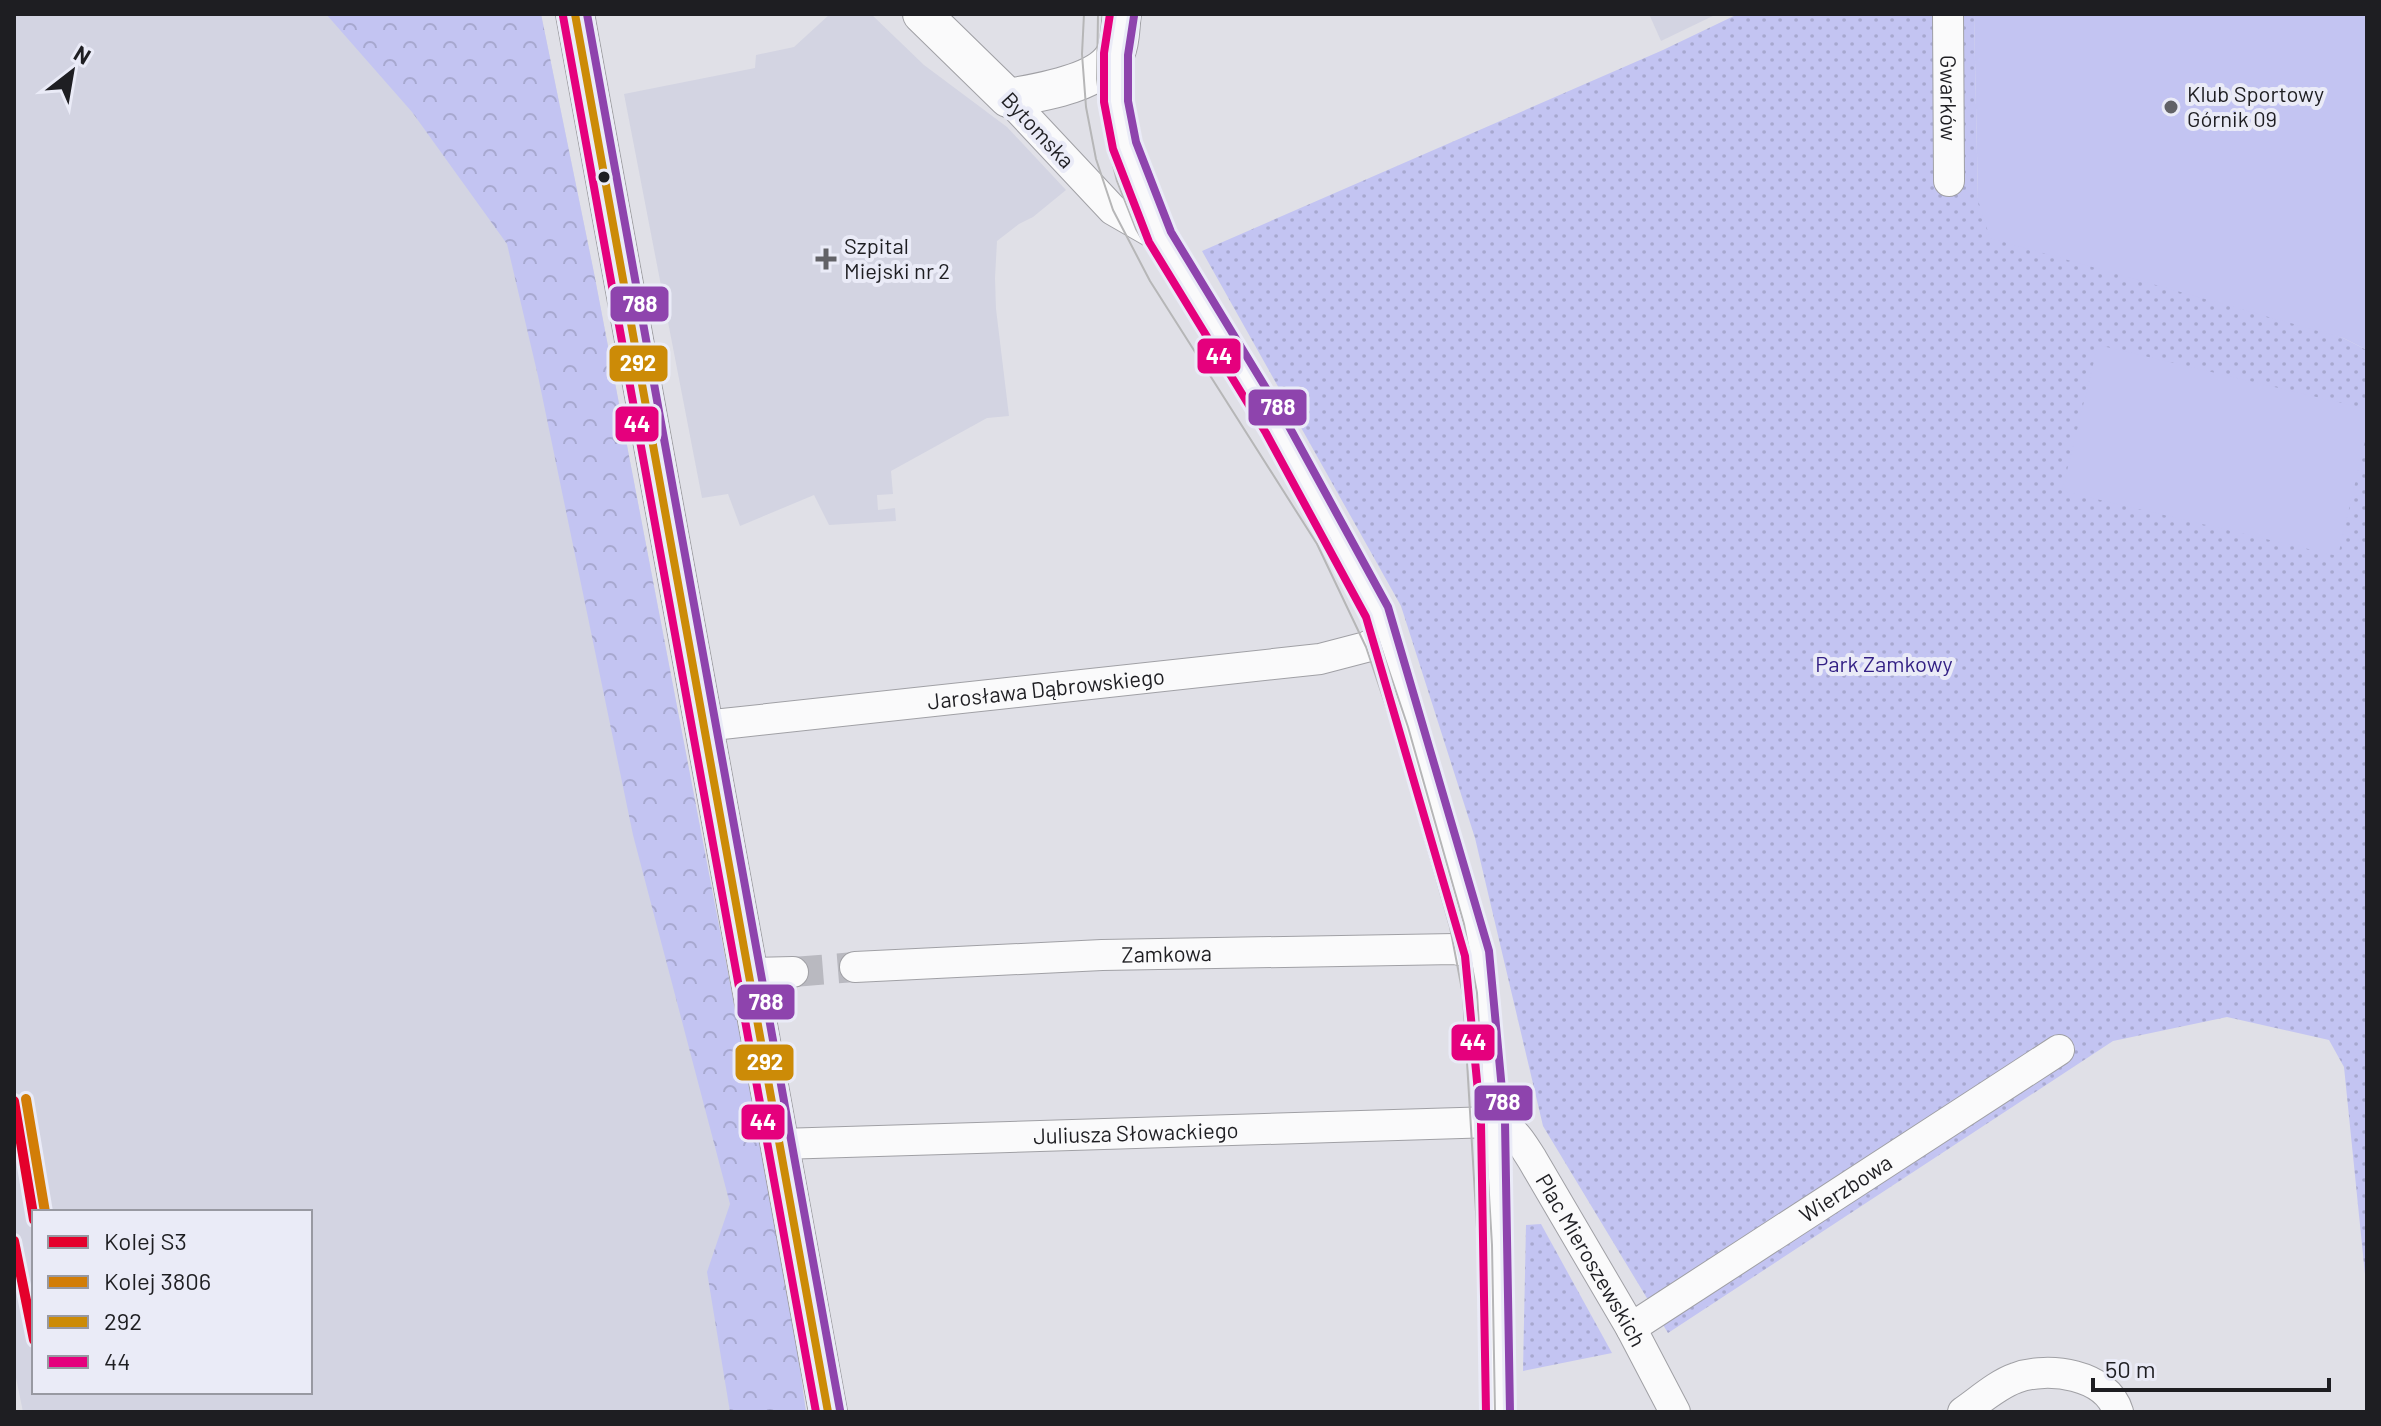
<svg xmlns="http://www.w3.org/2000/svg" width="2381" height="1426" font-family="Barlow,sans-serif">
<style>
.built{fill:#d3d4e2;fill-rule:evenodd}
.grass{fill:url(#grass-dots)}
.forest{fill:url(#forest-crowns)}
.garden{fill:#c3c4f2}
.lines{fill:none;stroke-linecap:round;stroke-linejoin:round}
.minor-tunnel{stroke:#b9b9c0;stroke-width:30;stroke-dasharray:30 15;stroke-linecap:butt}
.minor-casing{stroke:#a0a0a5;stroke-width:32}
.tertiary-casing{stroke:#a0a0a5;stroke-width:40}
.minor{stroke:#fafafb;stroke-width:30}
.tertiary{stroke:#fafafb;stroke-width:38}
.tram{stroke:#b6b6b7;stroke-width:2}
.bus-1-casing{stroke:#eaebf7;stroke-width:14}
.bus-2-casing{stroke:#eaebf7;stroke-width:14}
.bus-3-casing{stroke:#eaebf7;stroke-width:14}
.bus-1{stroke:#cc8b07;stroke-width:8}
.bus-2{stroke:#e5007d;stroke-width:8}
.bus-3{stroke:#8e44ad;stroke-width:8}
.rail-1-casing{stroke:#eaebf7;stroke-width:16}
.rail-2-casing{stroke:#eaebf7;stroke-width:16}
.rail-1{stroke:#e4002b;stroke-width:10}
.rail-2{stroke:#d27d07;stroke-width:10}
.poi-dot{fill:#626267;stroke:#eaebf7;stroke-width:3}
.bus-dot{fill:#1e1e22;stroke:#eaebf7;stroke-width:3}
.labels{text-anchor:middle;stroke-width:8;stroke-linejoin:round;paint-order:stroke}
.poi-label{font-size:22px;fill:#1e1e22;stroke:#eaebf7;text-anchor:start}
.street-label{font-size:22px;fill:#1e1e22;stroke:#eaebf7}
.park-label{font-size:22px;fill:#321f84;stroke:#eaebf7}
.line-badge{stroke:#eaebf7;stroke-width:3}
.badge-label{font-size:22px;text-anchor:middle;font-weight:bold;fill:#fff}
</style>
<defs>
<pattern id="grass-dots" width="8" height="8" patternUnits="userSpaceOnUse" patternTransform="scale(2)"><rect width="8" height="8" fill="#c3c4f2"/><path d="M2 2h.1M6 6h.1" fill="none" stroke="#a7a8cf" stroke-width="1.8" stroke-linecap="round"/></pattern>
<pattern id="forest-crowns" width="20" height="18" patternUnits="userSpaceOnUse" patternTransform="scale(2)"><rect width="20" height="18" fill="#c3c4f2"/><path d="M2 6a3 3 0 1 1 6 0M12 15a3 3 0 1 1 6 0" fill="none" stroke="#a7a8cf"/></pattern>
</defs>
<rect width="100%" height="100%" fill="#e0e0e7"/>
<!-- built -->
<g class="built">
<path d="M14 14H541L594 273 788 1286 806 1412H23L14 1368ZM34 1212H310V1392H34Z"/>
<path d="M830 14H871L924 65 1007 127 1066 190 1033 217 1019 224 997 241 995 278 996 309 1009 416 987 418 891 471 893 494 877 495 878 510 895 508 896 521 829 525 814 495 740 526 728 494 702 498 624 94 755 68 756 55 794 47Z"/>
<path d="M1649 14H1717L1661 41Z"/>
</g>
<!-- grass -->
<g class="grass">
<path d="M1738 14H1974L1978 200 2343 338 2367 350V1294L2344 1067 2329 1040 2227 1017 2113 1041 1668 1333 1543 1126 1475 838 1401 606 1202 251 1663 50Z"/>
<path d="M1541 1224 1612 1353 1523 1371 1526 1225Z"/>
</g>
<!-- forest -->
<path class="forest" d="M326 14H541L594 273 788 1286 806 1412H730L707 1272 730 1204 633 835 538 376 507 244 412 112Z"/>
<!-- garden -->
<g class="garden">
<path d="M1974 14H2367V350L2343 338 1990 238 1978 200Z"/>
<path d="M2098 345 2367 409V432L2338 556 2062 491Z"/>
</g>
<g class="lines">
<!-- minor-tunnel -->
<path class="minor-tunnel" d="M793 972 855 967"/>
<!-- minor casing -->
<g class="minor-casing">
<g id="minor">
<path id="s1" d="M1948 14 1949 181"/>
<path d="M1116 54V102L1124 145 1160 237 1276 427 1377 612 1477 954 1493 1122 1498 1412"/>
<path d="M1008 98 1113 210 1160 237"/>
<path id="s2" d="M704 726 1320 659 1366 647 1386 637"/>
<path id="s3" d="M855 967 1102 955 1455 949 1477 954"/>
<path d="M750 973 793 972"/>
<path id="s4" d="M780 1144 1493 1122C1514 1127 1521 1142 1532 1159L1631 1328 1675 1412"/>
<path id="s5" d="M1631 1328 2059 1050"/>
<path d="M1963 1412C1979 1401 1998 1384 2016 1378 2048 1366 2107 1374 2118 1412"/>
</g>
</g>
<!-- tertiary casing -->
<g class="tertiary-casing">
<g id="tertiary">
<path d="M575 14 828 1412"/>
<path d="M922 14 1008 98C1037 93 1104 83 1116 52 1121 41 1120 26 1122 14"/>
</g>
</g>
<!-- minor -->
<use href="#minor" class="minor"/>
<!-- tertiary -->
<use href="#tertiary" class="tertiary"/>
<!-- tram -->
<g class="tram">
<path d="M1084 14 1082 54 1086 107 1096 159 1113 210 1150 281 1317 544 1366 647 1394 730 1450 927 1463 995 1478 1245 1481 1412"/>
<path d="M1098 14 1097 79 1104 130 1117 181 1136 229 1162 274 1329 537 1375 629 1408 727 1464 924 1477 993 1492 1245 1495 1412"/>
</g>
<!-- bus-1 casing -->
<g class="bus-1-casing">
<path id="bus-1" d="M575 14 828 1412"/>
</g>
<!-- bus-2 casing -->
<g class="bus-2-casing">
<g id="bus-2">
<path d="M1110 14 1104 53V102L1113 149 1149 242 1266 433 1366 617 1465 956 1481 1123 1486 1412"/>
<path d="M563 16 816 1412"/>
</g>
</g>
<!-- bus-3 casing -->
<g class="bus-3-casing">
<g id="bus-3">
<path d="M587 14 840 1410"/>
<path d="M1134 16 1128 55V101L1136 142 1171 232 1286 421 1388 607 1489 951 1505 1122 1510 1412"/>
</g>
</g>
<!-- bus-1 -->
<use href="#bus-1" class="bus-1"/>
<!-- bus-2 -->
<use href="#bus-2" class="bus-2"/>
<!-- bus-3 -->
<use href="#bus-3" class="bus-3"/>
<!-- rail-1 casing -->
<g class="rail-1-casing">
<g id="rail-1">
<path d="M14 1101 34 1220"/>
<path d="M14 1241 34 1340"/>
</g>
</g>
<!-- rail-2 casing -->
<g class="rail-2-casing">
<path id="rail-2" d="M26 1099 45 1212"/>
</g>
<!-- rail-1 -->
<use href="#rail-1" class="rail-1"/>
<!-- rail-2 -->
<use href="#rail-2" class="rail-2"/>
</g>
<!-- markers -->
<g class="poi-dot">
<circle cx="2171" cy="107" r="8"/>
<path d="M822 247h8v8h8v8h-8v8h-8v-8h-8v-8h8z"/>
</g>
<circle class="bus-dot" cx="604" cy="177" r="7"/>
<g class="labels">
<!-- poi labels -->
<g class="poi-label">
<text x="2187" y="102">Klub Sportowy<tspan x="2187" dy="25">Górnik 09</tspan></text>
<text x="844" y="254">Szpital<tspan x="844" dy="25">Miejski nr 2</tspan></text>
</g>
<!-- street labels -->
<g class="street-label">
<text dy="8" stroke="none"><textPath href="#s1" startOffset="84">Gwarków</textPath></text>
<text transform="translate(1038 130) rotate(47)" y="8">Bytomska</text>
<text dy="8" stroke="none"><textPath href="#s2" startOffset="344">Jarosława Dąbrowskiego</textPath></text>
<text dy="8" stroke="none"><textPath href="#s3" startOffset="312">Zamkowa</textPath></text>
<text dy="8" stroke="none"><textPath href="#s4" startOffset="356">Juliusza Słowackiego</textPath></text>
<text dy="8" stroke="none"><textPath href="#s5" startOffset="256">Wierzbowa</textPath></text>
<text dy="8" stroke="none"><textPath href="#s4" startOffset="886">Plac Mieroszewskich</textPath></text>
</g>
<!-- park labels -->
<g class="park-label">
<text x="1884" y="672">Park Zamkowy</text>
</g>
</g>
<g class="line-badge">
<rect x="609" y="285" width="61" height="38" rx="8" fill="#8e44ad"/>
<rect x="1196" y="337" width="46" height="38" rx="8" fill="#e5007d"/>
<rect x="608" y="344" width="61" height="39" rx="8" fill="#cc8b07"/>
<rect x="1247" y="388" width="61" height="39" rx="8" fill="#8e44ad"/>
<rect x="614" y="405" width="46" height="38" rx="8" fill="#e5007d"/>
<rect x="736" y="983" width="60" height="38" rx="8" fill="#8e44ad"/>
<rect x="1450" y="1023" width="46" height="39" rx="8" fill="#e5007d"/>
<rect x="734" y="1043" width="61" height="39" rx="8" fill="#cc8b07"/>
<rect x="1473" y="1084" width="61" height="38" rx="8" fill="#8e44ad"/>
<rect x="740" y="1103" width="46" height="38" rx="8" fill="#e5007d"/>
</g>
<g class="badge-label">
<text x="640" y="312">788</text>
<text x="1219" y="364">44</text>
<text x="638" y="371">292</text>
<text x="1278" y="415">788</text>
<text x="637" y="432">44</text>
<text x="766" y="1010">788</text>
<text x="1473" y="1050">44</text>
<text x="765" y="1070">292</text>
<text x="1503" y="1110">788</text>
<text x="763" y="1130">44</text>
</g>
<!-- border -->
<rect width="2381" height="1426" fill="none" stroke="#1e1e22" stroke-width="32"/>
<!-- legend -->
<rect x="32" y="1210" width="280" height="184" fill="#eaebf7" stroke="#9899a2" stroke-width="2"/>
<rect x="48" y="1236" width="40" height="12" fill="#e4002b" stroke="#9899a2" stroke-width="2"/>
<text x="104" y="1250" font-size="24" fill="#1e1e22">Kolej S3</text>
<rect x="48" y="1276" width="40" height="12" fill="#d27d07" stroke="#9899a2" stroke-width="2"/>
<text x="104" y="1290" font-size="24" fill="#1e1e22">Kolej 3806</text>
<rect x="48" y="1316" width="40" height="12" fill="#cc8b07" stroke="#9899a2" stroke-width="2"/>
<text x="104" y="1330" font-size="24" fill="#1e1e22">292</text>
<rect x="48" y="1356" width="40" height="12" fill="#e5007d" stroke="#9899a2" stroke-width="2"/>
<text x="104" y="1370" font-size="24" fill="#1e1e22">44</text>
<!-- north arrow -->
<g transform="translate(72 72) rotate(31)" stroke="#eaebf7" stroke-width="6" paint-order="stroke">
<path d="M0-6L14 30L0 20L-14 30Z" fill="#1e1e22"/>
<text y="-12" font-size="22" font-weight="bold" text-anchor="middle" fill="#1e1e22">N</text>
</g>
<!-- scale -->
<path d="M2093 1378v12h236v-12" fill="none" stroke="#1e1e22" stroke-width="4"/>
<text x="2105" y="1378" font-size="24" fill="#1e1e22" stroke="#eaebf7" stroke-width="6" paint-order="stroke">50 m</text>
</svg>
